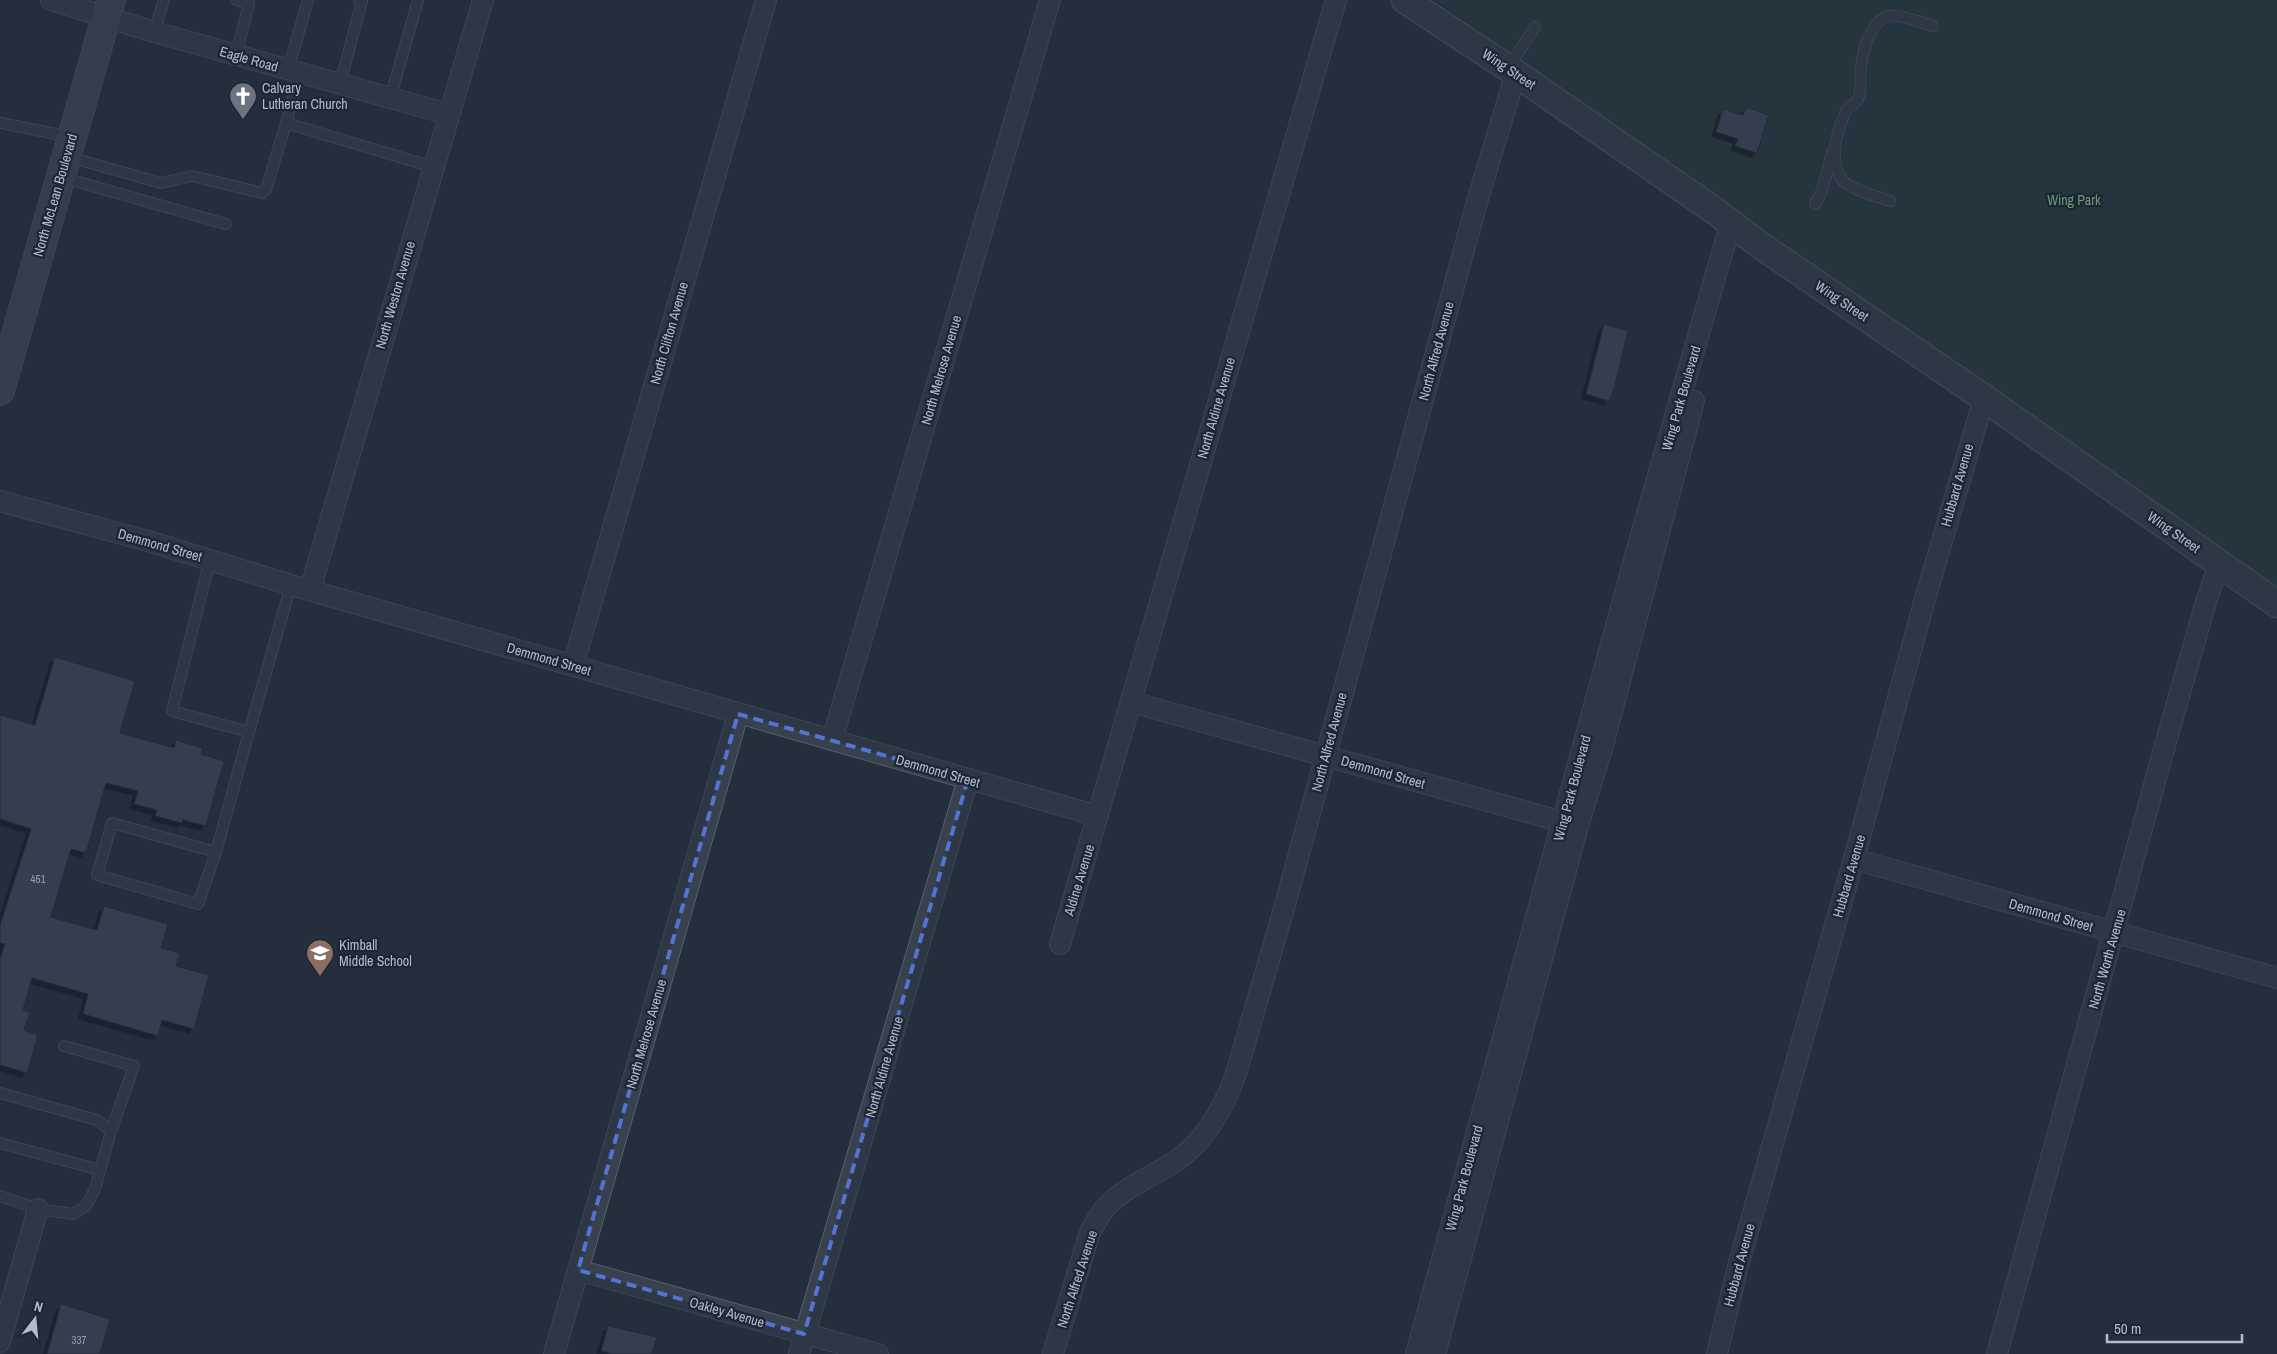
<svg xmlns="http://www.w3.org/2000/svg" width="2277" height="1354" font-family="'Archivo Narrow',sans-serif">
<style>
.green{fill:#263c3f}
.building{fill:#455162;stroke:#1f2835;filter:url(#shadow)}
.lines{fill:none;stroke-linecap:round;stroke-linejoin:round}
.service-casing{stroke:#565f6c;stroke-width:12}
.minor-casing{stroke:#565f6c;stroke-width:22}
.tertiary-casing{stroke:#565f6c;stroke-width:29}
.secondary-casing{stroke:#565f6c;stroke-width:30}
.service{stroke:#38414e;stroke-width:10}
.minor{stroke:#38414e;stroke-width:20}
.tertiary{stroke:#38414e;stroke-width:26}
.secondary{stroke:#465061;stroke-width:28}
.marked{fill:none;stroke:#5274d3;stroke-width:4;stroke-dasharray:10 6;stroke-linejoin:round}
.labels{text-anchor:middle;stroke-width:4.5;stroke-linejoin:round;paint-order:stroke}
.number-label{font-size:11px;fill:#98a1af}
.street-label{font-size:14px;fill:#b4bcc9;stroke:#1d2633}
.poi-label{font-size:14px;fill:#b4bcc9;stroke:#1d2633;text-anchor:start}
.park-label{font-size:14px;fill:#6b9a76;stroke:#1d2633}
</style>
<defs>
<filter id="shadow"><feDropShadow dx="-4.5" dy="4.5" stdDeviation="0" flood-color="#0009"/></filter>
</defs>
<rect width="100%" height="100%" fill="#242f3e"/>
<!-- green -->
<path class="green" d="M1435 0H2277V587Z"/>
<!-- building -->
<g class="building">
<path d="M1746 107 1769 115 1757 153 1735 146 1738 139 1716 132 1723 109 1743 115Z"/>
<path d="M1604 324 1628 331 1614 389 1609 401 1586 394Z"/>
<path d="M55 657 135 681 120 733 174 748 176 740 203 748 201 754 224 761 206 826 183 820 182 823 155 816 157 810 134 804 138 791 106 783 86 853 71 849 51 917 97 930 104 906 168 924 161 948 180 953 176 966 209 975 194 1029 162 1020 158 1036 83 1014 88 994 32 978 23 1010 30 1012 24 1030 38 1035 27 1073 0 1065V959L5 944 0 943V925L31 829 0 819V715L35 725Z"/>
<path d="M61 1304 110 1319 100 1354H47Z"/>
<path d="M608 1326 657 1337 652 1354H611L601 1351Z"/>
</g>
<g class="lines">
<!-- service casing -->
<g class="service-casing">
<g id="service">
<path d="M236 0 249 4 236 55"/>
<path d="M154 32 164 0"/>
<path d="M1508 68 1535 27"/>
<path d="M288 70 308 0"/>
<path d="M300 73 286 123 433 167"/>
<path d="M340 84 362 1 359 0"/>
<path d="M390 99 418 0"/>
<path d="M0 123 71 137"/>
<path d="M69 157 161 183 192 176 262 193 266 190 286 123"/>
<path d="M61 177 226 224"/>
<path d="M1890 201C1879 197 1849 189 1842 180 1828 160 1837 131 1846 111 1848 106 1854 105 1857 101 1863 92 1859 77 1861 67 1863 51 1869 25 1885 17 1893 12 1923 23 1933 26"/>
<path d="M1815 204 1822 191 1832 153"/>
<path d="M210 560 172 711 249 732 291 585"/>
<path d="M216 852 112 823 97 875 198 904 216 852 249 732"/>
<path d="M64 1046 134 1066 111 1131"/>
<path d="M0 1093 97 1120 111 1131 95 1189 86 1206 73 1214 38 1209 0 1196"/>
<path d="M0 1143 100 1170"/>
</g>
</g>
<!-- minor casing -->
<g class="minor-casing">
<g id="minor">
<path d="M51 0 154 32 448 114"/>
<path d="M0 501 148 541 291 585 1098 816"/>
<path d="M310 590 483 0"/>
<path d="M573 666 766 0"/>
<path d="M1131 702 1574 825"/>
<path d="M832 740 1050 0"/>
<path d="M1854 859 2277 978"/>
<path d="M1060 944 1336 0"/>
<path d="M578 1270 878 1354"/>
<path d="M0 1342 38 1209"/>
<path d="M554 1354 738 714"/>
<path d="M799 1354 968 779"/>
<path d="M1053 1354 1089 1235C1094 1225 1099 1214 1107 1206 1129 1183 1161 1174 1185 1154 1210 1133 1225 1104 1236 1074L1285 905 1477 202 1516 73"/>
<path d="M1416 1354 1644 524 1731 222"/>
<path d="M1435 1354 1578 826 1602 749 1694 401"/>
<path d="M1717 1354 1738 1266 1854 859 1925 599 1984 398"/>
<path d="M1997 1354 2169 731 2206 602 2219 564"/>
</g>
</g>
<!-- tertiary casing -->
<g class="tertiary-casing">
<path id="tertiary" d="M1405 0 1508 68 1715 211 1760 245 1984 398 2277 604"/>
</g>
<!-- secondary casing -->
<g class="secondary-casing">
<path id="secondary" d="M0 391 111 0"/>
</g>
<!-- service -->
<use href="#service" class="service"/>
<!-- minor -->
<use href="#minor" class="minor"/>
<!-- tertiary -->
<use href="#tertiary" class="tertiary"/>
<!-- secondary -->
<use href="#secondary" class="secondary"/>
</g>
<!-- marked area -->
<path d="M0 0H2277V1354H0ZM738 714 968 779 804 1334 578 1270Z" fill="#242f3e" fill-opacity=".55" fill-rule="evenodd"/>
<path class="marked" d="M738 714 968 779 804 1334 578 1270Z"/>
<!-- icons -->
<defs>
<g id="church-pin" transform="scale(1.4375)"><path d="M0 17L-7.5 6A9.5 9.5 0 1 1 7.5 6Z" fill="#6b7280" stroke="#1d2633"/><path d="M-1.2-6h2.4v3.5h3.3v2.4h-3.3V6h-2.4V-.1h-3.3v-2.4h3.3Z" fill="#fff"/></g>
<g id="school-pin" transform="scale(1.4375)"><path d="M0 17L-7.5 6A9.5 9.5 0 1 1 7.5 6Z" fill="#8d6e63" stroke="#1d2633"/><path d="M0-5L7-2L0 1L-7-2ZM-4 1L0 2.5L4 1V4Q0 6-4 4Z" fill="#fff"/></g>
</defs>
<g fill-rule="evenodd">
<use href="#church-pin" x="243" y="96"/>
<use href="#school-pin" x="320" y="953"/>
</g>
<g class="labels">
<!-- number labels -->
<g class="number-label">
<text x="38" y="883">451</text>
<text x="79" y="1344">337</text>
</g>
<!-- street labels -->
<g class="street-label">
<text transform="translate(249 59) rotate(16)" y="5">Eagle Road</text>
<text transform="translate(1509 69) rotate(34)" y="5">Wing Street</text>
<text transform="translate(55 195) rotate(-74)" y="5">North McLean Boulevard</text>
<text transform="translate(395 295) rotate(-74)" y="5">North Weston Avenue</text>
<text transform="translate(1842 301) rotate(34)" y="5">Wing Street</text>
<text transform="translate(669 333) rotate(-74)" y="5">North Clifton Avenue</text>
<text transform="translate(1436 351) rotate(-75)" y="5">North Alfred Avenue</text>
<text transform="translate(941 370) rotate(-74)" y="5">North Melrose Avenue</text>
<text transform="translate(1681 398) rotate(-74)" y="5">Wing Park Boulevard</text>
<text transform="translate(1216 408) rotate(-74)" y="5">North Aldine Avenue</text>
<text transform="translate(1957 485) rotate(-74)" y="5">Hubbard Avenue</text>
<text transform="translate(2174 532) rotate(35)" y="5">Wing Street</text>
<text transform="translate(160 545) rotate(16)" y="5">Demmond Street</text>
<text transform="translate(549 659) rotate(16)" y="5">Demmond Street</text>
<text transform="translate(1329 742) rotate(-75)" y="5">North Alfred Avenue</text>
<text transform="translate(938 771) rotate(16)" y="5">Demmond Street</text>
<text transform="translate(1383 772) rotate(16)" y="5">Demmond Street</text>
<text transform="translate(1572 788) rotate(-75)" y="5">Wing Park Boulevard</text>
<text transform="translate(1849 876) rotate(-74)" y="5">Hubbard Avenue</text>
<text transform="translate(1079 880) rotate(-73)" y="5">Aldine Avenue</text>
<text transform="translate(2051 915) rotate(16)" y="5">Demmond Street</text>
<text transform="translate(2107 959) rotate(-74)" y="5">North Worth Avenue</text>
<text transform="translate(646 1034) rotate(-74)" y="5">North Melrose Avenue</text>
<text transform="translate(884 1067) rotate(-74)" y="5">North Aldine Avenue</text>
<text transform="translate(1464 1178) rotate(-75)" y="5">Wing Park Boulevard</text>
<text transform="translate(1739 1265) rotate(-75)" y="5">Hubbard Avenue</text>
<text transform="translate(1077 1279) rotate(-72)" y="5">North Alfred Avenue</text>
<text transform="translate(727 1312) rotate(16)" y="5">Oakley Avenue</text>
</g>
<!-- poi labels -->
<g class="poi-label">
<text x="262" y="93">Calvary<tspan x="262" dy="16">Lutheran Church</tspan></text>
<text x="339" y="950">Kimball<tspan x="339" dy="16">Middle School</tspan></text>
</g>
<!-- park labels -->
<g class="park-label">
<text x="2074" y="205">Wing Park</text>
</g>
</g>
<!-- north arrow -->
<g transform="translate(35 1319) rotate(16)" stroke="#1d2633" stroke-width="4" paint-order="stroke">
<path d="M0-4L9 19L0 12L-9 19Z" fill="#b4bcc9"/>
<text y="-8" font-size="14" font-weight="bold" text-anchor="middle" fill="#b4bcc9">N</text>
</g>
<!-- scale -->
<path d="M2107 1334v8h135v-8" fill="none" stroke="#b4bcc9" stroke-width="2.5"/>
<text x="2114" y="1334" font-size="15" fill="#b4bcc9" stroke="#1d2633" stroke-width="4" paint-order="stroke">50 m</text>
</svg>
